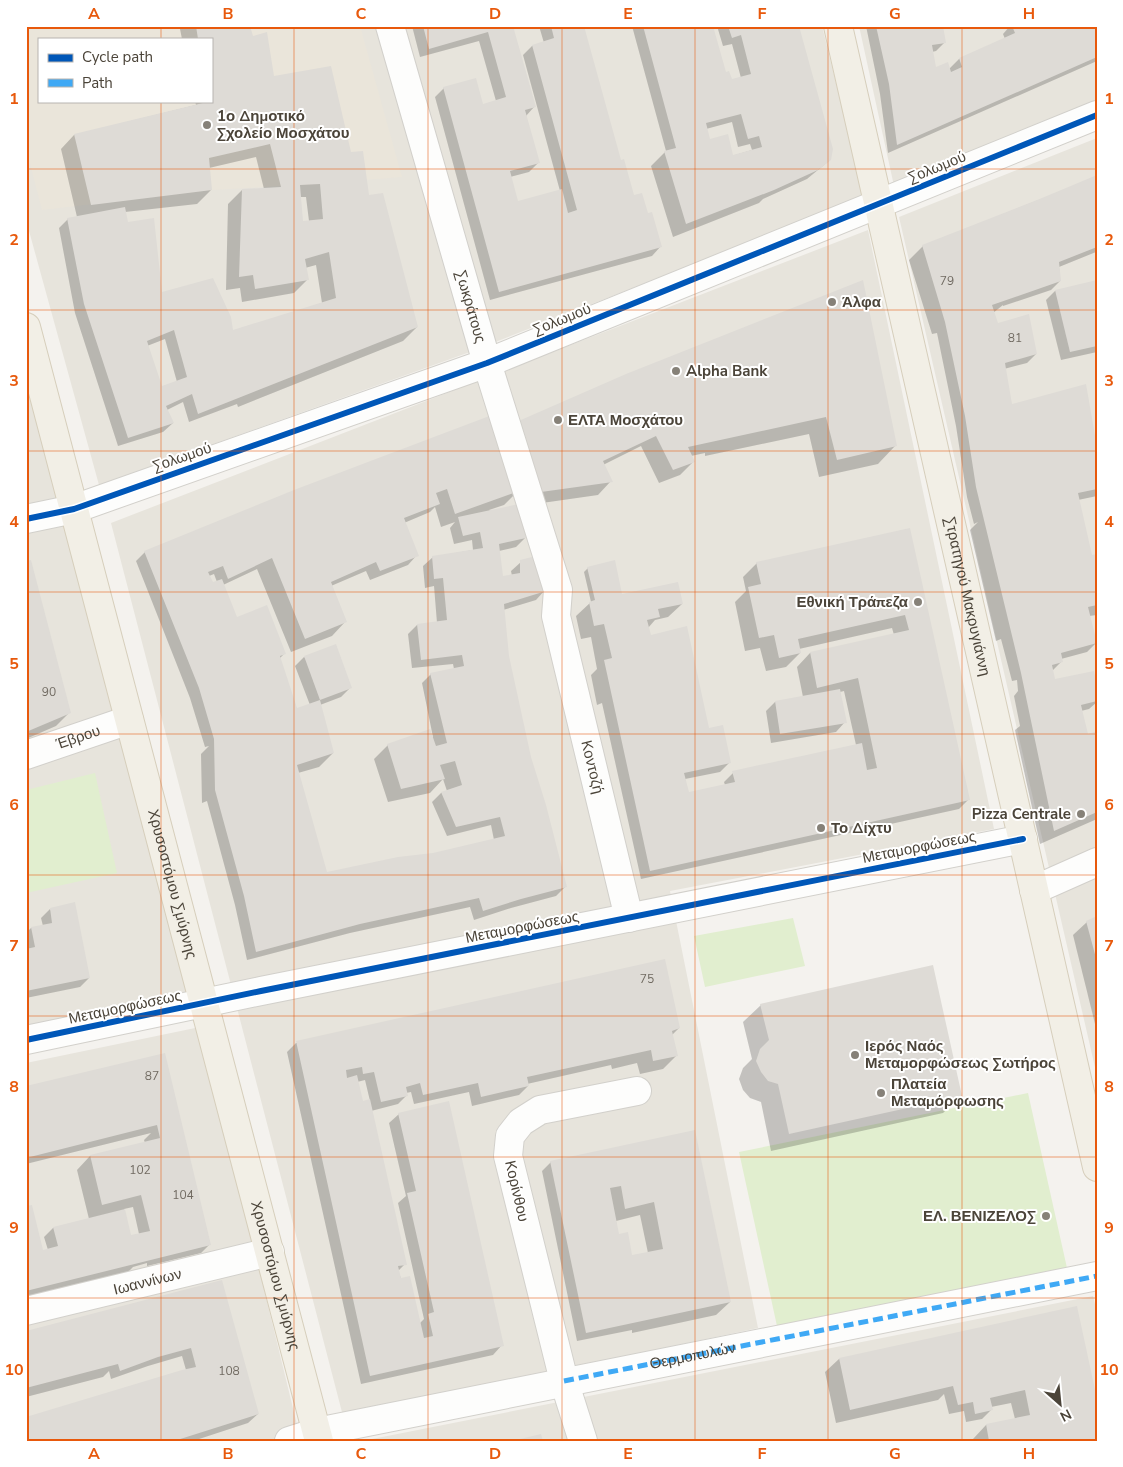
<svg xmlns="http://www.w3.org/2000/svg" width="1123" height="1467" font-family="'Nunito Sans',sans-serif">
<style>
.residential{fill:#e7e4dc;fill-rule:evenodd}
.education{fill:#eae5da;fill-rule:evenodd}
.green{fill:#e1eecf}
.shadow{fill:#0003;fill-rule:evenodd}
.building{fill:#dedbd6;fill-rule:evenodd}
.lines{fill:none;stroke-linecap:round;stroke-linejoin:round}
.minor-casing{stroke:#d2d0cb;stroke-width:30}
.major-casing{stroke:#d6cebb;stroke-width:30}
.minor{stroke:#fdfdfc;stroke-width:28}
.major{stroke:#f2efe6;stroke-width:28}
.quiet{stroke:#3fa9f5;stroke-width:5;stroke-dasharray:10 5;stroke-linecap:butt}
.cycleway-casing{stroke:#fff;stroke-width:9}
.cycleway{stroke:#0057b8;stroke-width:6}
.grid{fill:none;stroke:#e8590c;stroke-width:1;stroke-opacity:0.55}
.poi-dot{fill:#868178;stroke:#fff;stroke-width:2}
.labels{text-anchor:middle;stroke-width:4;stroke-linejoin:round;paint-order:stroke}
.number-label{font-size:12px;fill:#706a61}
.poi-label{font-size:15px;font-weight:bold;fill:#4b4439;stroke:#fff;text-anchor:start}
.street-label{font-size:15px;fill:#4b4439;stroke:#fff}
.neatline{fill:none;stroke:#e8590c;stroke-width:2}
.grid-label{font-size:16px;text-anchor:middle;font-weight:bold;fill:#e8590c}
</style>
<rect width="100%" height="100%" fill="#f4f2ee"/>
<!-- residential -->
<g class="residential">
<path d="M26 26H822L864 197 470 352 99 485 26 220ZM39 39H211V101H39Z"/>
<path d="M859 26H1097V103L894 186Z"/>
<path d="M1097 138V1076L899 217Z"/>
<path d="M868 230 994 829 670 891 758 1328 343 1416 111 523Z"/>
<path d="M26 375 196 990 26 1026Z"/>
<path d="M200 1027 301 1441H26V1063Z"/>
<path d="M1093 1296 1097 1312V1441H362Z"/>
</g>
<!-- education -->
<path class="education" d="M26 26H360L402 177 300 185 212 190 42 210 26 148ZM39 39H211V101H39Z"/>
<!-- green -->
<g class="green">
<path d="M95 773 117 873 26 893V790Z"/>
<path d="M793 918 805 966 705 987 694 936Z"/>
<path d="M1028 1093 1067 1268 777 1326 739 1152Z"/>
</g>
<!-- shadow -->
<g class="shadow">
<path d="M183 26H248L252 37 274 78 350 153 417 327 403 341 238 407 237 404 189 422 183 402 167 410 173 423 163 432 118 446 75 313 59 228 68 219 77 217 61 149 74 135 196 105 195 101H211V39H182L180 29ZM256 157 264 189 242 190 228 204 226 290 240 288 242 302 294 293 307 280 305 268 316 265 322 303 233 332 161 294 127 224 125 212 197 204 211 190 209 168ZM300 197H306L309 221 302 222ZM165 339 177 382 161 387 147 346Z"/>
<path d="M412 26H522L513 29 534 107 526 116 538 163 529 172 510 177 517 203 560 191 523 55 532 46 544 43 539 26H582L620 162 633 197 647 215 661 246 652 256 490 300 435 97 444 88 483 105 496 101 479 41 420 57Z"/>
<path d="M632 26H712L725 74 731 81 741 78 732 44 723 46 717 26H798L830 160 807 179 763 199 759 203 673 237 651 166 666 151ZM732 122 738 147 750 144 752 150 732 156 709 140 706 129Z"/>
<path d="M866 26H942L945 42 936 51 932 52 935 68 949 69 959 59 1005 39 1003 34 1010 26H1097V61L888 153 880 94Z"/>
<path d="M1097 177V256L1096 252 1059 267 1060 281 1051 290 1003 306V305L993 313 997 325 1036 354 1027 363 1004 369 1011 406 1097 454V496L1078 500 1091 557 1097 555V615L1089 616 1096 643 1087 652 1061 659 1062 661 1052 671 1054 680 1097 691V702L1089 709 1081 711 1087 736 1097 732V819L1040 844 1015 730 1020 726 1014 696 1018 691 1017 680 1012 681 1001 639 996 641 970 530 978 522 974 524 967 497 956 426 937 333 932 334 909 260 923 246Z"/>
<path d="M1097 281V352L1061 360 1046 300 1055 291Z"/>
<path d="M707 344 895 446 878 464 819 477 809 434 705 456V453L691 456 694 461 680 475 659 483 641 446 603 465 611 481 598 495 528 505 518 491 504 505 489 510 525 538 516 547 499 551 502 577 512 576 511 571 521 562 545 590 536 600 503 610 507 656 530 757 565 887 556 896 511 908 474 920 470 907 350 933 247 960 235 905 207 801 202 803 201 754 209 746 205 747 190 698 136 561 145 552 499 439ZM435 507 441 527 455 522 450 528 454 544 472 540 473 550 433 557 423 566 425 588 434 586 437 623 417 625 408 634 412 668 453 664 454 669 431 674 422 683 433 737 388 745 374 759 388 802 430 793 443 779 447 791 441 793 432 802 447 836 491 825 494 840 434 854 326 874 298 773 319 767 333 753 320 705 341 697 350 688 304 657 295 666 310 705 297 710 279 659 285 653 236 619 223 585 257 569 291 652 332 636 345 622 331 586 366 571 370 580 408 565 417 555 404 523 430 512ZM214 574 217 582 213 584 209 576Z"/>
<path d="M909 529 969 799 959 809 641 879 602 703 597 705 591 675 597 669 591 637 581 639 576 616 591 602 584 572 588 568 618 596 682 604 668 617 655 620 648 628 650 636 730 762 720 772 685 779 688 793 725 785 724 782 733 773 856 745 844 691 840 692 845 722 836 732 771 743 766 711 775 702 803 697 797 667 810 653 894 635 892 628 799 649 800 653 786 667 766 671 760 648 745 651 735 602 746 591 743 577 757 563Z"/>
<path d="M26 563 70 712 56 726 26 739Z"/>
<path d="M50 909 89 978 80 987 26 998V933L31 928 43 926 41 918Z"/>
<path d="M1097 917V1032L1073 935 1087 922Z"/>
<path d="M761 1005 961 1096 943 1113 771 1151 761 1102 750 1098 743 1090 739 1079 743 1068 752 1059 743 1022Z"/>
<path d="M679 1028 672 1035 677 1055 663 1069 640 1074 637 1063 612 1069 611 1065 527 1084 528 1086 519 1095 472 1106 469 1092 414 1104 411 1092 406 1093 407 1095 398 1104 371 1111 405 1264 398 1271 419 1324 424 1319 398 1203 406 1196 389 1123 399 1114 502 1345 493 1355 361 1384 287 1052 296 1043ZM365 1080 370 1101 362 1103 357 1082Z"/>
<path d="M164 1054 210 1244 201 1253 147 1266V1263L133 1267 128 1272 56 1289 51 1294 26 1300V1208L42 1252 48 1250 44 1237 53 1228 89 1219 77 1170 90 1156 145 1143 144 1140 151 1133 26 1164V1088ZM133 1207 139 1234 130 1236 124 1209Z"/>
<path d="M694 1131 730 1302 716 1315 632 1333V1330L577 1341 542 1171 551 1162ZM640 1215 648 1253 631 1256 618 1235 616 1221Z"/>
<path d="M221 1281 258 1414 248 1423 193 1441H26L186 1370 182 1356 148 1366 111 1379 109 1371 103 1377 26 1397V1332Z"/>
<path d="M1076 1308 1097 1441H973V1439L986 1425 1015 1419 1011 1403 991 1407V1410L982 1419 966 1422 964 1411 949 1414 944 1394 938 1400 836 1423 825 1372 839 1359Z"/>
</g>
<!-- building -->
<g class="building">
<path d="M196 26H250L253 36 267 32 274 76 331 66 351 152 363 151 369 195 383 193 418 327 198 414 192 394 166 406 174 423 128 438 84 304 67 218 125 207 128 222 154 218 162 292 213 278 231 317 233 330 336 298 329 252 305 259 309 280 255 289 253 275 239 277 242 189 281 187 270 144 209 158 212 190 91 205 74 134 211 101V39H198ZM320 184 323 219 303 221 300 185ZM174 330 187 377 162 386 147 341Z"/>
<path d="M423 26H513L536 107 525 110 540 163 510 171 518 201 562 189 568 213 577 210 532 45 554 38 551 26H584L621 160 624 159 634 195 642 193 648 213 652 212 662 247 499 292 443 87 476 78 483 104 506 97 488 32 429 49Z"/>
<path d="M643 26H713L726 72 729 71 732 79 751 74 741 35 732 38 728 26H799L833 149 831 160 818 170 774 190 686 224 664 151 676 148ZM741 114 748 139 759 136 762 147 733 155 728 134 710 139 706 123Z"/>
<path d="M876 26H943L946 43 932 45 936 67 948 62 951 72 962 67 959 58 1015 33 1012 26H1097V57L897 145 889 84Z"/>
<path d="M1097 175V247L1059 262 1061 281 992 305 998 323 1029 314 1037 354 1005 363 1012 404 1086 384 1097 447V489L1078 493 1092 555 1097 554V605L1088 607 1097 643 1061 653 1063 662 1052 665 1055 679 1094 671 1097 685V701L1081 705 1088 734 1097 731V812L1054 831 1021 673 976 487 965 416 945 322 922 245 1042 198Z"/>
<path d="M863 280 897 446 837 460 826 417 688 447 695 462 673 470 656 436 603 461 613 482 541 492 514 423 626 374Z"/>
<path d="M1097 280V346L1070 352 1055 290Z"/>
<path d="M492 415 519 491 455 514 447 489 436 493 440 504 404 518 419 556 380 571 376 562 331 582 347 622 305 639 272 558 228 579 223 566 208 572 213 582 222 579 237 617 267 605 286 654 280 656 297 708 320 700 334 753 297 765 327 872 398 857 433 853 505 836 500 817 456 827 441 792 462 785 455 761 440 765 445 779 401 789 387 744 430 729 436 746 447 743 430 673 464 666 462 655 421 660 417 624 447 620 443 578 434 579 432 556 483 548 480 532 463 536 458 517 519 504 526 538 499 544 503 576 520 573V560L540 555 546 591 504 604 509 656 531 757 546 805 567 887 521 899 483 911 479 898 360 924 256 952 244 896 215 790 214 739 199 688 144 551 294 490Z"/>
<path d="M910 528 970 800 650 871 604 660 612 658 604 624 594 626 589 602 595 600 587 567 615 560 622 594 678 582 683 604 658 609 660 617 647 620 651 635 687 626 709 728 723 725 731 763 684 773 689 792 735 782 732 771 862 743 867 770 877 768 858 678 817 688 810 652 909 630 905 615 798 639 801 653 779 658 774 635 759 638 748 587 761 584 756 562Z"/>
<path d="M31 560 71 713 26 732V561Z"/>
<path d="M336 644 352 688 320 700 304 656Z"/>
<path d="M840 689 847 723 780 734 775 701Z"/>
<path d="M75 902 90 978 26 991V949L35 947 31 927 52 923 50 908Z"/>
<path d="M1097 916V958H1096L1086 921Z"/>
<path d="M665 959 680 1028 672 1031 678 1056 653 1061 651 1050 527 1077 529 1086 481 1097 478 1083 423 1095 420 1083 406 1087 408 1096 381 1102 374 1072 363 1074 362 1067 346 1070 347 1078 357 1075 363 1101 370 1099 407 1265 398 1266 401 1278 410 1276 424 1338 433 1336 428 1314 434 1312 407 1193 416 1191 398 1113 449 1101 504 1346 370 1376 296 1041Z"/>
<path d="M933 965 962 1096 789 1134 778 1084 768 1081 761 1072 756 1061 760 1049 769 1040 760 1004Z"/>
<path d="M165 1053 211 1245 26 1291V1206L32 1205 43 1250 58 1246 53 1227 125 1209 131 1235 150 1231 141 1195 102 1205 90 1155 160 1138 157 1125 26 1158V1086Z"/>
<path d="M695 1130 731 1302 586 1333 550 1161ZM621 1186 625 1209 654 1202 663 1249 632 1255 628 1232 619 1234 610 1188Z"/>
<path d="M222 1280 259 1414 174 1441H26V1417L182 1370 196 1367 191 1348 158 1357 120 1371 118 1364 26 1388V1331Z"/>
<path d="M1077 1306 1097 1399V1441H989L986 1424 1030 1415 1025 1390 990 1398 993 1410 975 1414 973 1402 958 1405 953 1386 850 1410 839 1358Z"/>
<path d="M541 1434 543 1441H516V1440Z"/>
</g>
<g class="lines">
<!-- minor casing -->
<g class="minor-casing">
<g id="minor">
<path id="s1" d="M390 26 487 363 558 590 556 616 629 918"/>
<path d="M26 519 74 509 487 363 1097 115"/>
<path id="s2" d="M26 755 129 720"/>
<path d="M1034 890 1097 862"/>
<path d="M26 1040 261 991 1023 839"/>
<path id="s3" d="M26 1311 270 1252"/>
<path d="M289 1441 317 1432 1097 1276"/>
<path d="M583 1441 564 1381 508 1156 510 1136 521 1122 540 1110 637 1091"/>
</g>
</g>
<!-- major casing -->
<g class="major-casing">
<g id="major">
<path id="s4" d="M838 26 1097 1167"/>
<path id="s5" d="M26 327 319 1441"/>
</g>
</g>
<!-- minor -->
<use href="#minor" class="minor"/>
<!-- major -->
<use href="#major" class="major"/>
<!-- quiet -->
<path class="quiet" id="s6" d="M564 1381 1097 1276"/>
<!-- cycleway casing -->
<g class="cycleway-casing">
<g id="cycleway">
<path d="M26 519 74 509 487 363 1097 115"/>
<path d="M26 1040 261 991 1023 839"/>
</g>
</g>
<!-- cycleway -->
<use href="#cycleway" class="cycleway"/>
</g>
<!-- grid -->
<path class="grid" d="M161 26V39M294 26V1441M428 26V1441M562 26V1441M695 26V1441M828 26V1441M962 26V1441M161 101V1441M26 169H1097M26 310H1097M26 451H1097M26 592H1097M26 734H1097M26 875H1097M26 1016H1097M26 1157H1097M26 1298H1097"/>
<!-- markers -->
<g class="poi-dot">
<circle cx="207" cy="125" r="5"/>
<circle cx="832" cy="302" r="5"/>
<circle cx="676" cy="371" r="5"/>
<circle cx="558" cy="420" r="5"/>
<circle cx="918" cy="602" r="5"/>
<circle cx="1081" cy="814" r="5"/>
<circle cx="821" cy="828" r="5"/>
<circle cx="855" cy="1055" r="5"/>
<circle cx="881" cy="1093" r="5"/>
<circle cx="1046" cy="1216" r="5"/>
</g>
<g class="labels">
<!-- number labels -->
<g class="number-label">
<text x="947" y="285">79</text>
<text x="1015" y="342">81</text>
<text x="49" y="696">90</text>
<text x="647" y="983">75</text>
<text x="152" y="1080">87</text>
<text x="140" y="1174">102</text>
<text x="183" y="1199">104</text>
<text x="229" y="1375">108</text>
</g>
<!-- poi labels -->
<g class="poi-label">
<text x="217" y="121">1ο Δημοτικό<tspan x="217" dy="17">Σχολείο Μοσχάτου</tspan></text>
<text x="842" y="307">Άλφα</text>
<text x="686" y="376">Alpha Bank</text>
<text x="568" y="425">ΕΛΤΑ Μοσχάτου</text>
<text x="908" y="607" text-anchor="end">Εθνική Τράπεζα</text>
<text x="1071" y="819" text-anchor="end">Pizza Centrale</text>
<text x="831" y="833">Το Δίχτυ</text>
<text x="865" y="1051">Ιερός Ναός<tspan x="865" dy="17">Μεταμορφώσεως Σωτήρος</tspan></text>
<text x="891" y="1089">Πλατεία<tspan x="891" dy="17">Μεταμόρφωσης</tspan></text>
<text x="1036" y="1221" text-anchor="end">ΕΛ. ΒΕΝΙΖΕΛΟΣ</text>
</g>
<!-- street labels -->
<g class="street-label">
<text transform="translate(937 167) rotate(-22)" y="5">Σολωμού</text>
<text dy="5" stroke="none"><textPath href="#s1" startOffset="292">Σωκράτους</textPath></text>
<text transform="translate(562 319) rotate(-22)" y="5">Σολωμού</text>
<text transform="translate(182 457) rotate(-19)" y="5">Σολωμού</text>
<text dy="5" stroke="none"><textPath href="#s4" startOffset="585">Στρατηγού Μακρυγιάννη</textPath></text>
<text dy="5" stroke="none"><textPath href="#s2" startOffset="55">Έβρου</textPath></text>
<text dy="5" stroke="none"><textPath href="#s1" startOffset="770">Κοντοζή</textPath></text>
<text transform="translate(919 847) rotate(-11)" y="5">Μεταμορφώσεως</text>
<text dy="5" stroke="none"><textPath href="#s5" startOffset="576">Χρυσοστόμου Σμύρνης</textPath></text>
<text transform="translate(522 927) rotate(-11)" y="5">Μεταμορφώσεως</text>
<text transform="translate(125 1007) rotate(-12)" y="5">Μεταμορφώσεως</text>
<text transform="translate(517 1191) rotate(77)" y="5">Κορίνθου</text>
<text dy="5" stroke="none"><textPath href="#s5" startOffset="981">Χρυσοστόμου Σμύρνης</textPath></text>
<text dy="5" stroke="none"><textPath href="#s3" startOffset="125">Ιωαννίνων</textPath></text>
<text dy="5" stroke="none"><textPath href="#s6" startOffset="131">Θερμοπυλών</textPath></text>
</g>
</g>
<!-- border -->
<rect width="1123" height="1467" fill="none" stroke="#ffffff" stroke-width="55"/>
<!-- legend -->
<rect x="38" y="38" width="175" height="65" fill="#ffffff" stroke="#b7b4b0"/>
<rect x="48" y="54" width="25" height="8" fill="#0057b8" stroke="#b7b4b0"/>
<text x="82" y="62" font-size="15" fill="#4b4439">Cycle path</text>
<rect x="48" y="79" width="25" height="8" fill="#3fa9f5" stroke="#b7b4b0"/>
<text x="82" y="88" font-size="15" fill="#4b4439">Path</text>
<!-- north arrow -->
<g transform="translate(1060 1404) rotate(153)" stroke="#ffffff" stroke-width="4" paint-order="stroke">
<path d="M0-4L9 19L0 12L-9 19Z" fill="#4b4439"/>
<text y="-8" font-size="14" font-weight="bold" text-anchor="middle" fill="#4b4439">N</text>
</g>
<rect x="28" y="28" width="1068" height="1412" class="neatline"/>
<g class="grid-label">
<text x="94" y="19">A</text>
<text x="228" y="19">B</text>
<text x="361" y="19">C</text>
<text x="495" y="19">D</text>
<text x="628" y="19">E</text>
<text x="762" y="19">F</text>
<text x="895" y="19">G</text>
<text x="1029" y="19">H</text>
<text x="14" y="104">1</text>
<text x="1109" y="104">1</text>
<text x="14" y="245">2</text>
<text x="1109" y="245">2</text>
<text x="14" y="386">3</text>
<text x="1109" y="386">3</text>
<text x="14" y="527">4</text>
<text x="1109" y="527">4</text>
<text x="14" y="669">5</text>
<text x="1109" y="669">5</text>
<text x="14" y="810">6</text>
<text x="1109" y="810">6</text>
<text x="14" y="951">7</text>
<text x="1109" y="951">7</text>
<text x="14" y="1092">8</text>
<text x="1109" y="1092">8</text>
<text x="14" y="1233">9</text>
<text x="1109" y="1233">9</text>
<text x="14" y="1375">10</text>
<text x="1109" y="1375">10</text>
<text x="94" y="1459">A</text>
<text x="228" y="1459">B</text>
<text x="361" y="1459">C</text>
<text x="495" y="1459">D</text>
<text x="628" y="1459">E</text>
<text x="762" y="1459">F</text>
<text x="895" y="1459">G</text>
<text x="1029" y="1459">H</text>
</g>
</svg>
